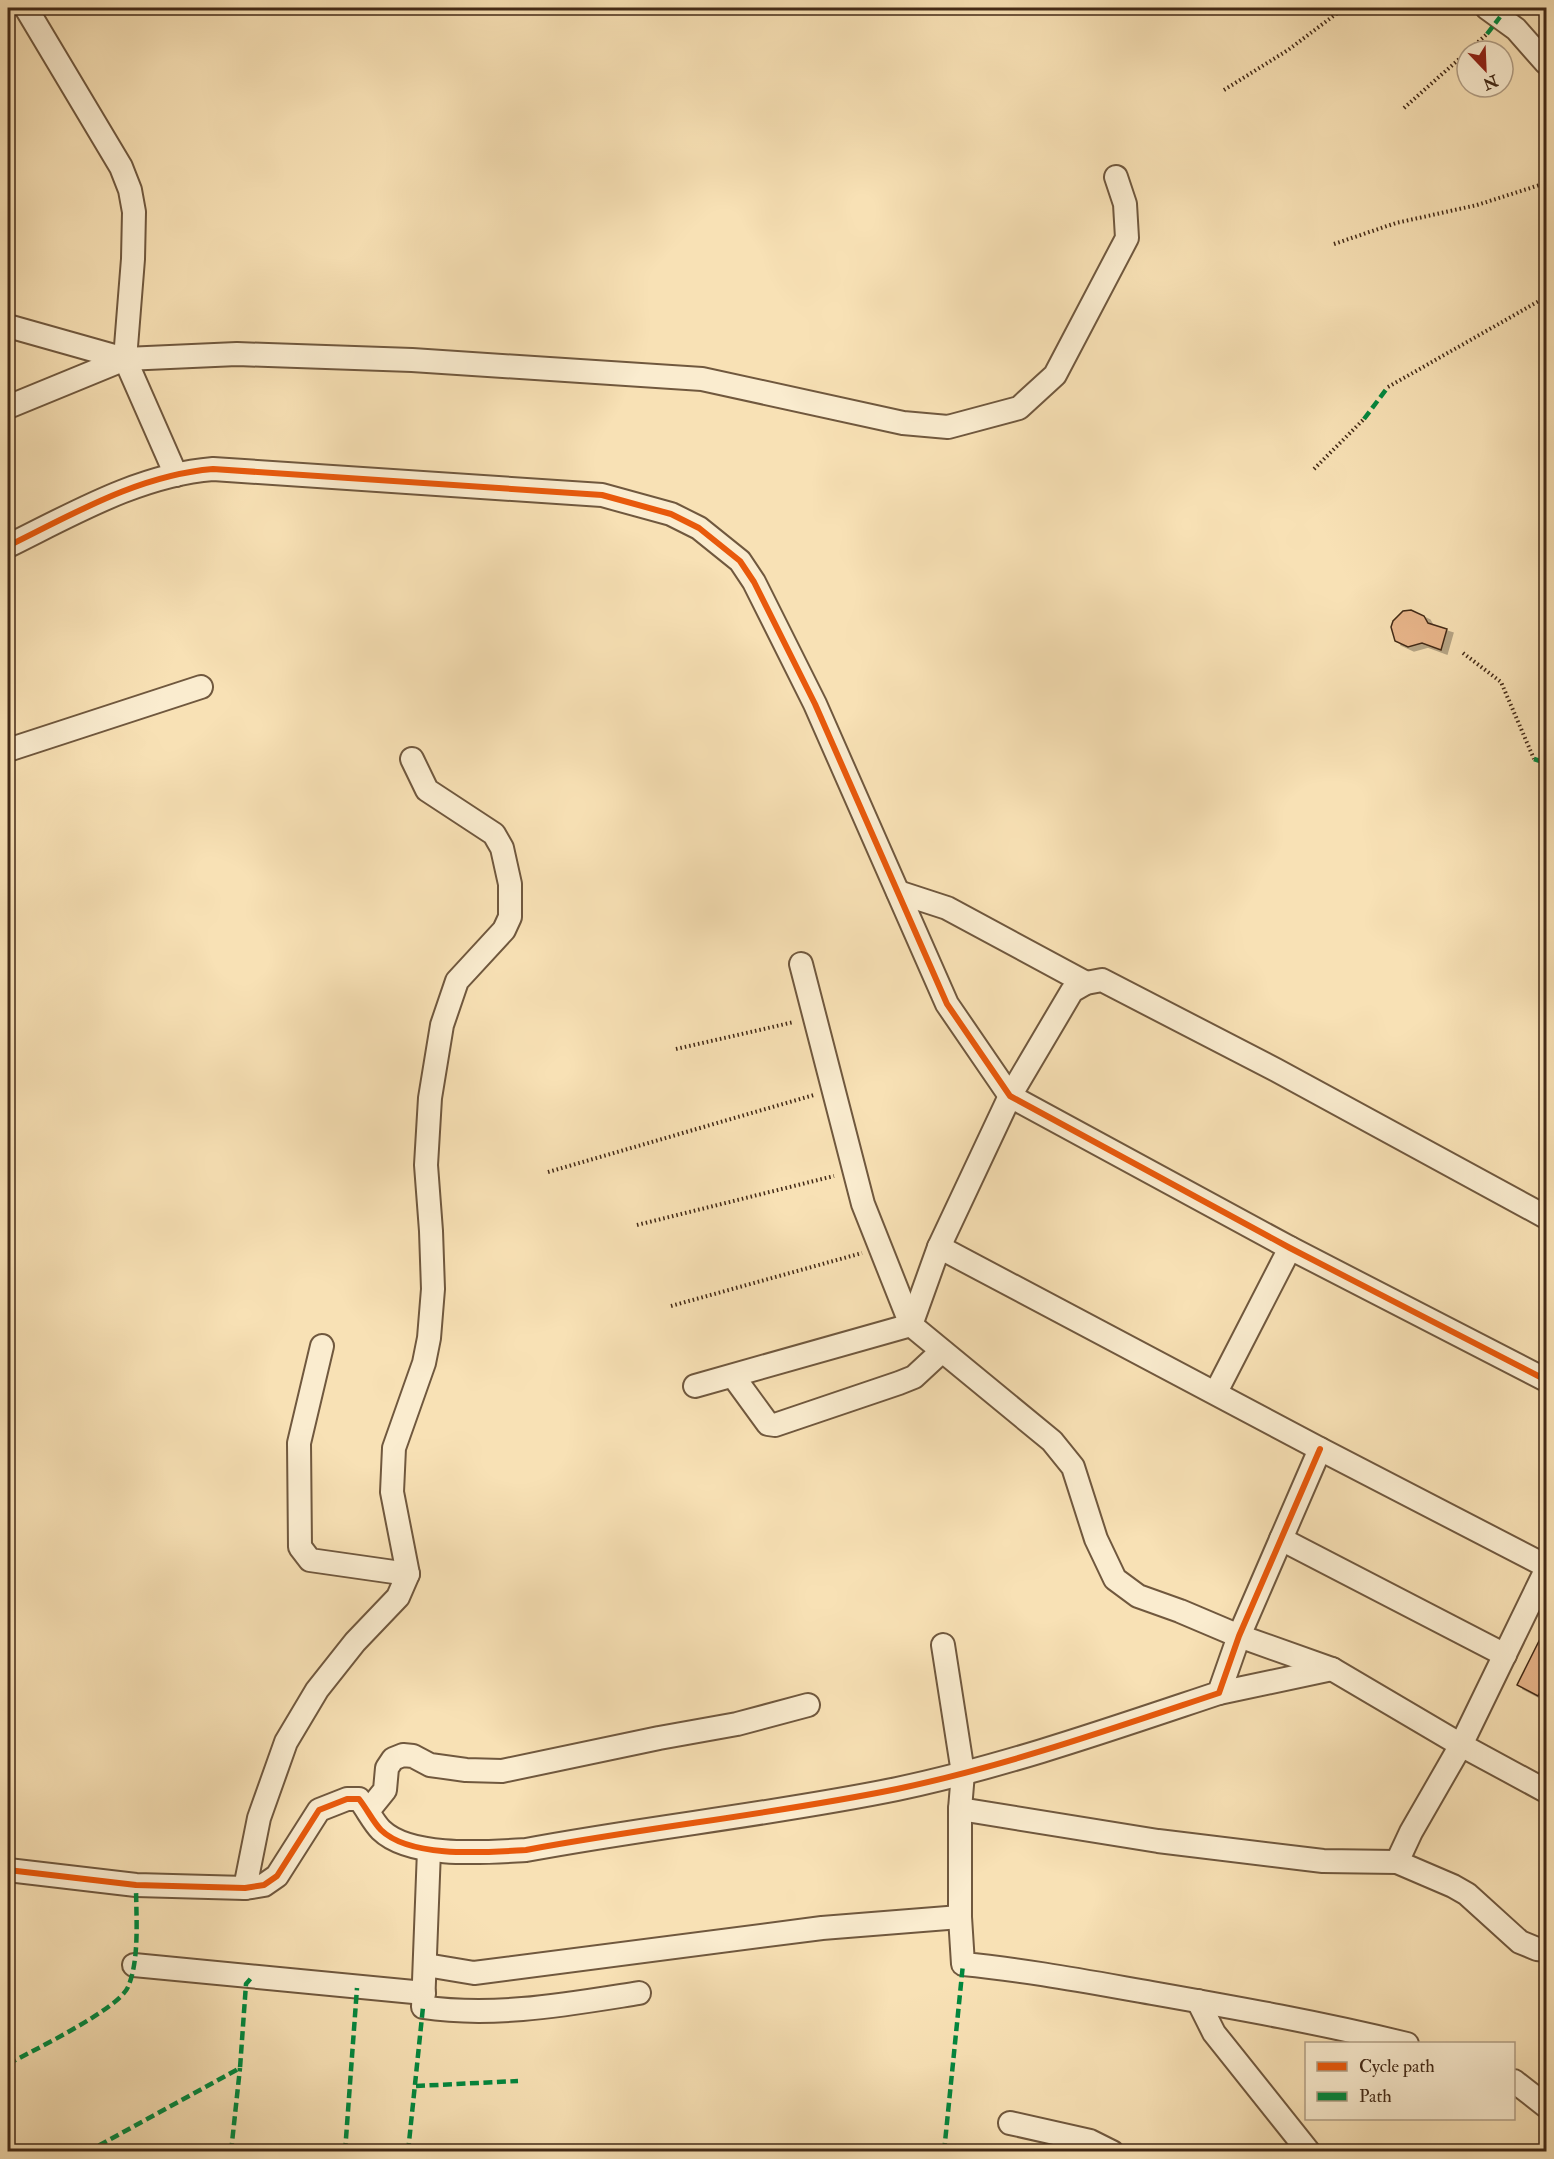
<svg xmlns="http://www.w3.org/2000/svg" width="1554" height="2159" font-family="'IM FELL Double Pica',serif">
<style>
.building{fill:#e8b58a;stroke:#432a17;stroke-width:1.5;filter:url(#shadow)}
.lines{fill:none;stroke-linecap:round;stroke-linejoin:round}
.minor-casing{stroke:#70583e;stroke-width:26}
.path{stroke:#432a17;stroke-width:4;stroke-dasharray:1.5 3;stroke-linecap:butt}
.minor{stroke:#faeccf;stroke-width:22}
.quiet{stroke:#00873e;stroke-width:4.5;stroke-dasharray:9 4.5;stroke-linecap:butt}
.cycleway-casing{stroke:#faeccf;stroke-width:10}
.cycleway{stroke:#e8590c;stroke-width:6}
</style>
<defs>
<filter id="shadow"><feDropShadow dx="6" dy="4" stdDeviation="0" flood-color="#0004"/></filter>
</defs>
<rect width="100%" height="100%" fill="#f8e1b5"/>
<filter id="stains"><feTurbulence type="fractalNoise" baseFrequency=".00333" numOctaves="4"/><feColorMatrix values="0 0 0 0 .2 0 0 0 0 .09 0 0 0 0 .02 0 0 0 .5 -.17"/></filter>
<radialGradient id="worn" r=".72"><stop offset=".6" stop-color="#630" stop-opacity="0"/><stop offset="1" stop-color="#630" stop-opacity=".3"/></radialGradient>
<!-- building -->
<g class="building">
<path d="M1411 610 1424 616 1428 623 1447 629 1441 650 1422 643 1408 647 1395 641 1391 627 1393 621 1403 611Z"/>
<path d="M1546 1627V1680L1538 1696 1517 1685Z"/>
</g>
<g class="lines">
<!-- minor casing -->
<g class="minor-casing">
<g id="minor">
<path d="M26 8 121 167 130 190 134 212 133 259 125 359"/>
<path d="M1487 8 1516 29 1546 63"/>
<path d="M8 326 125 359 176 475"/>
<path d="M8 407 125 359 237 354 412 360 702 379 903 423 948 427 1019 408 1055 375 1127 238 1125 204 1116 177"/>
<path d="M8 546C73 514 139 475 213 469L602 495 671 514 699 528 740 561 754 582 815 704 947 1004 1010 1096 1290 1248 1546 1380"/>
<path d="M8 750 201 687"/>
<path d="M898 892 947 908 1086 983"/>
<path d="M801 964 863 1204 911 1325 1052 1441 1073 1467 1096 1539 1115 1579 1138 1596 1180 1611 1239 1636 1332 1669 1461 1745 1546 1791"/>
<path d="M939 1247 1320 1449 1546 1566"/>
<path d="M322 1346 299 1443 300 1547 310 1560 408 1574"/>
<path d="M733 1376 768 1424 775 1425 899 1383 914 1377 942 1351"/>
<path d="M695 1386 911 1325 939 1247 1010 1096 1072 991 1086 983 1102 980 1276 1070 1546 1217"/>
<path d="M1216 1392 1290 1248"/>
<path d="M1281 1539 1505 1655"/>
<path d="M943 1645 963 1773 960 1809V1917L963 1964C1026 1970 1089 1982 1152 1993 1237 2008 1322 2023 1407 2044"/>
<path d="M1219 1693 1332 1669"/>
<path d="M960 1809 1158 1841 1323 1861 1397 1862 1453 1886 1467 1894 1520 1942 1537 1949 1546 1950"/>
<path d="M368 1811 385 1790 387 1768 393 1759 403 1755 413 1756 430 1765 466 1770 502 1771 659 1738 737 1724 808 1705"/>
<path d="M429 1850 423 2007C494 2018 569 2004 639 1993"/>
<path d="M1397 1862 1411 1832 1461 1745 1546 1570"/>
<path d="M8 1870 136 1885 245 1888 264 1885 277 1876 319 1810 347 1799H359C367 1809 373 1822 381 1830 411 1859 488 1852 526 1850 649 1827 775 1814 897 1789 1006 1766 1114 1728 1219 1693L1239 1636 1320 1449"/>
<path d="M245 1888 259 1818 286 1742 317 1690 355 1642 398 1597 408 1574 392 1492 394 1448 424 1363 429 1338 433 1289 431 1231 426 1165 430 1098 442 1025 457 981 504 930 510 917V884L502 848 494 834 427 790 412 759"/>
<path d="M134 1965 424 1993"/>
<path d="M426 1965 474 1973 822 1928 960 1917"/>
<path d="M1198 2001 1214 2033 1309 2152"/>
<path d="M1514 2081 1546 2106"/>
<path d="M1010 2123 1090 2141 1112 2152"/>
</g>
</g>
<!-- path -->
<g class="path">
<path d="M1152 12 1158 8"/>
<path d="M1468 51 1487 34"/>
<path d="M1224 90 1288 50 1344 8"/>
<path d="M1404 108 1467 52"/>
<path d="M1334 244 1396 223 1477 205 1546 183"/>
<path d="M1388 387 1546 297"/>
<path d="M1314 469 1364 419"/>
<path d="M1463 653 1501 682 1534 759"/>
<path d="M676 1049 794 1022"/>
<path d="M548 1172 814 1095"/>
<path d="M637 1225 834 1176"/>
<path d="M671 1306 862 1253"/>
</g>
<!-- minor -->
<use href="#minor" class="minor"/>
<!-- quiet -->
<g class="quiet">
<path d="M1487 34 1500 17"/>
<path d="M1364 419 1388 387"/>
<path d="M1534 759 1546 763"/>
<path d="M8 2064C32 2051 119 2009 128 1987 140 1959 136 1915 136 1885"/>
<path d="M416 2086 518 2081"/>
<path d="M87 2152 240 2068 246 1984 252 1977"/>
<path d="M231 2152 240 2068"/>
<path d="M345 2152 357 1988"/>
<path d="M408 2152 423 2007"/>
<path d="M944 2152 963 1964"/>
</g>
<!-- cycleway casing -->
<g class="cycleway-casing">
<g id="cycleway">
<path d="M8 546C73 514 139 475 213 469L602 495 671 514 699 528 740 561 754 582 815 704 947 1004 1010 1096 1290 1248 1546 1380"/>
<path d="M8 1870 136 1885 245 1888 264 1885 277 1876 319 1810 347 1799H359C367 1809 373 1822 381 1830 411 1859 488 1852 526 1850 649 1827 775 1814 897 1789 1006 1766 1114 1728 1219 1693L1239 1636 1320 1449"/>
</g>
</g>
<!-- cycleway -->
<use href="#cycleway" class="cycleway"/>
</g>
<!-- margin -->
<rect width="1554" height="2159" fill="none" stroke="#f8e1b5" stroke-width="30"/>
<rect x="9" y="9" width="1536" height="2141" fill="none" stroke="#432a17" stroke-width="3"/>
<rect x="15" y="15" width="1524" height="2129" fill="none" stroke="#432a17" stroke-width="1.5"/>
<!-- legend -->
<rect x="1305" y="2042" width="210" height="78" fill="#faeccf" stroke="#b19e85" stroke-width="1.5"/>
<rect x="1317" y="2062" width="30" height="9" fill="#e8590c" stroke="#b19e85" stroke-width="1.5"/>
<text x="1359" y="2072" font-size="18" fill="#432a17">Cycle path</text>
<rect x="1317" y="2092" width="30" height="9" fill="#00873e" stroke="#b19e85" stroke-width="1.5"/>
<text x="1359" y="2102" font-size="18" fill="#432a17">Path</text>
<!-- north arrow -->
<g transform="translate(1485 69) rotate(157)"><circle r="28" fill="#faeccf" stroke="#b19e85" stroke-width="1.5"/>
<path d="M0-4.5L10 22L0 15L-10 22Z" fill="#8f2418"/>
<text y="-9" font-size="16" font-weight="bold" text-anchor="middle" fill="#432a17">N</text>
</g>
<rect width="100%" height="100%" filter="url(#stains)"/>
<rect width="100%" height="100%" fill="url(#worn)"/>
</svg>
